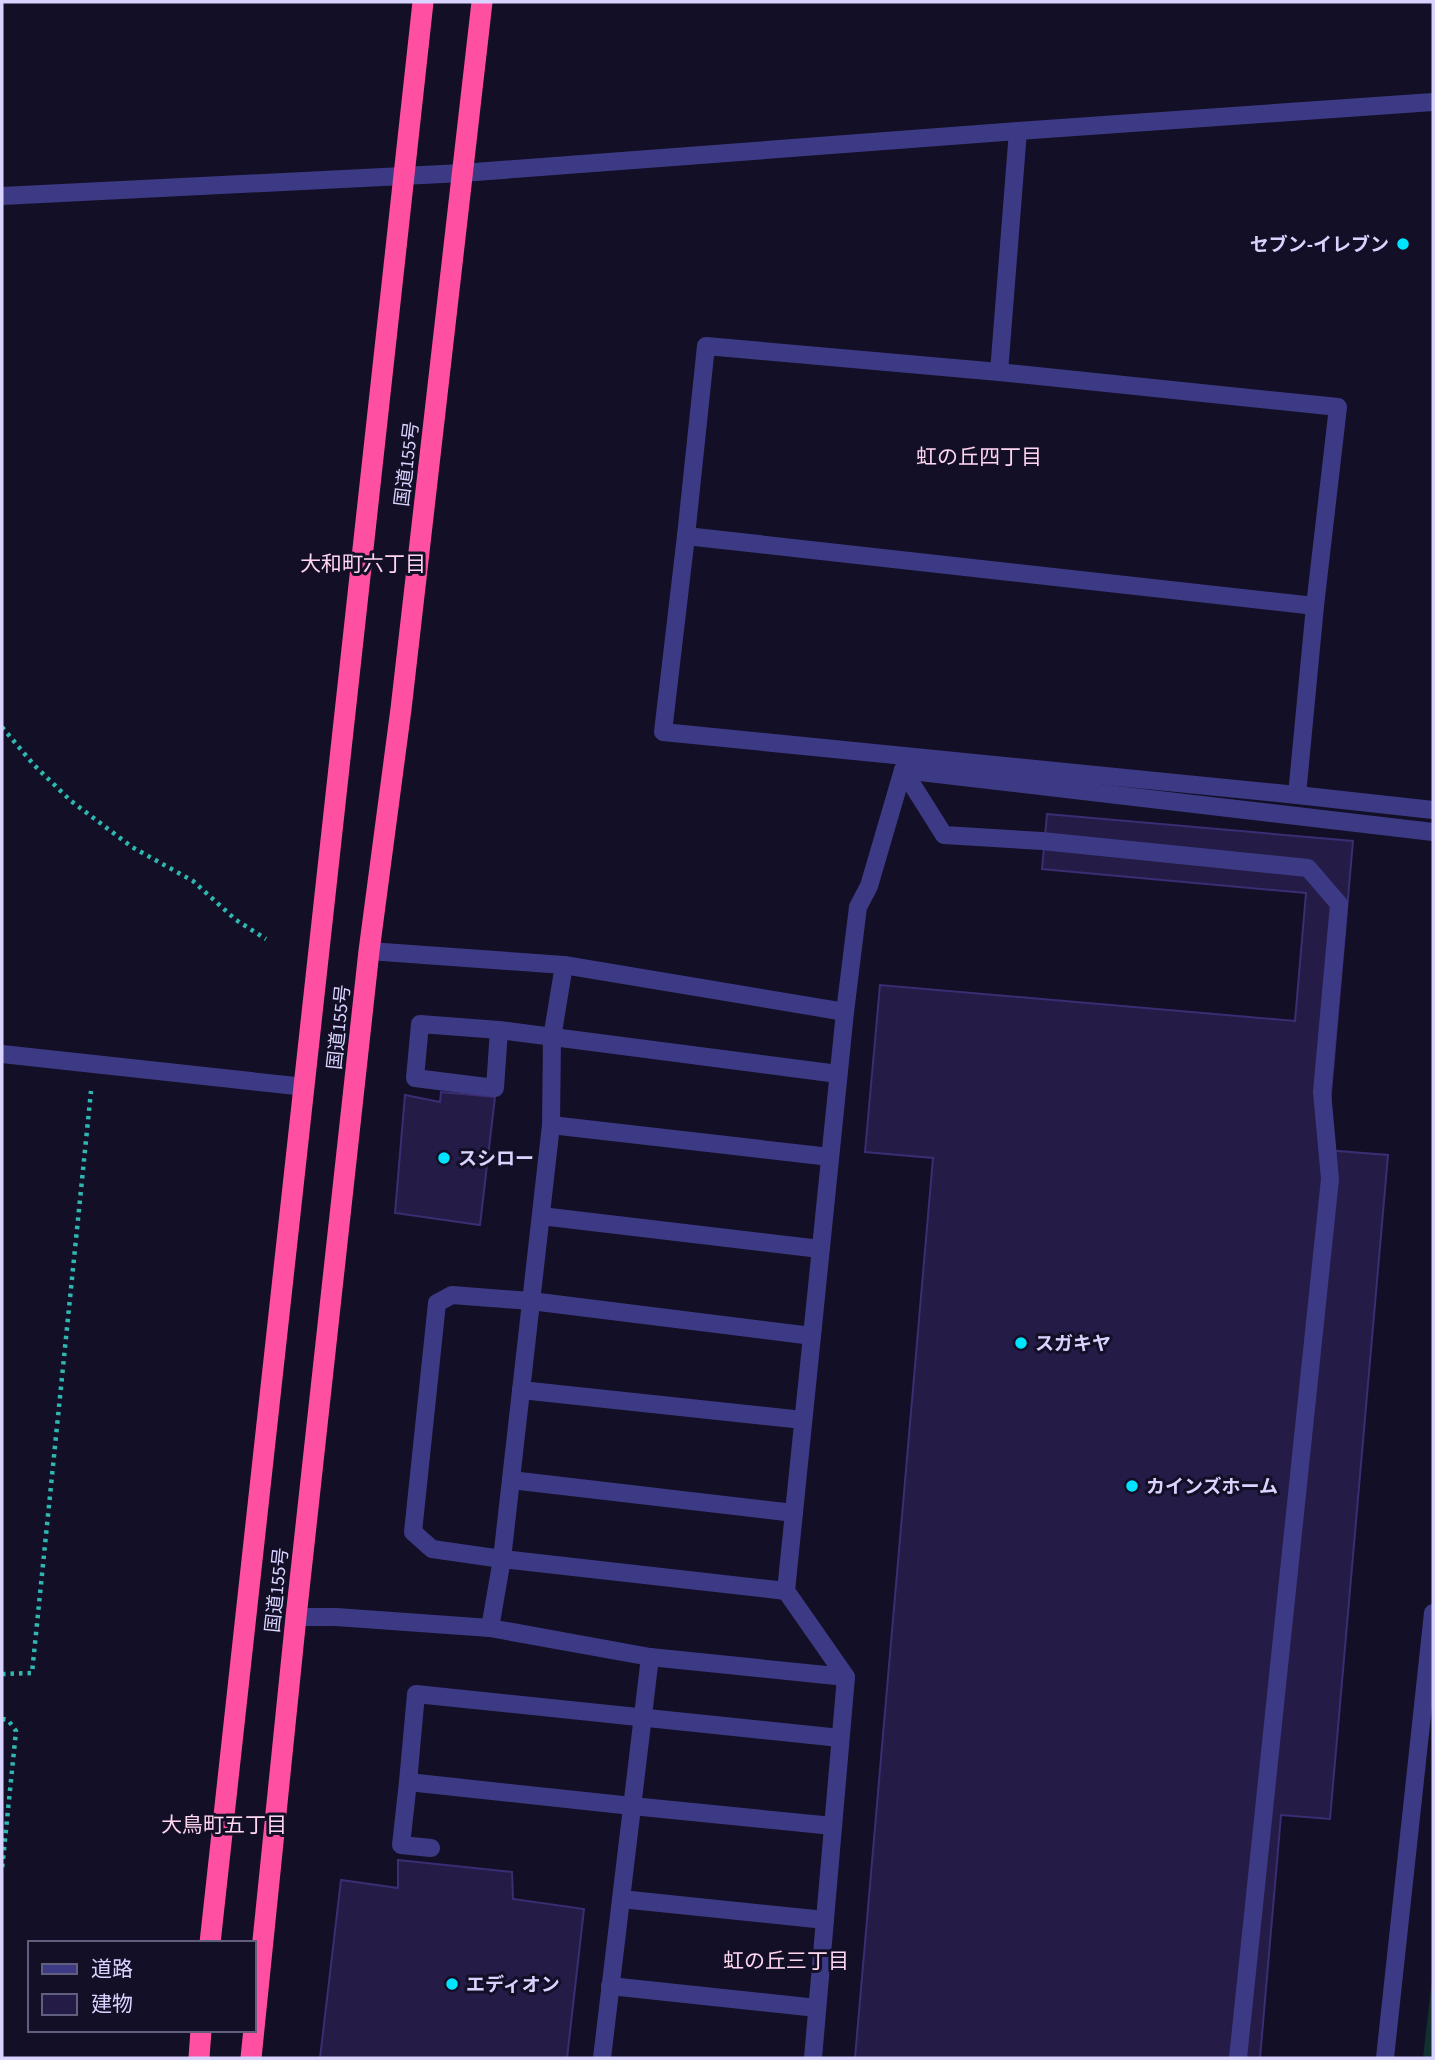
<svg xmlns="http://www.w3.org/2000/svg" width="1435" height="2060" font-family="'Source Sans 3','Noto Sans JP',sans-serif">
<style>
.green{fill:#12302f}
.building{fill:#241b47;stroke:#3b2d73;stroke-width:2}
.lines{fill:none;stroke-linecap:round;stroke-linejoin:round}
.path{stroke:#2fb8b0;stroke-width:4.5;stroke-dasharray:3.5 5;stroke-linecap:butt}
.minor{stroke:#3d3a85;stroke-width:18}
.highway{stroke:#ff4fa3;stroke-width:21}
.poi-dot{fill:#00e5ff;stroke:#130f26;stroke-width:2.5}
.labels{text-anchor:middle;stroke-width:6;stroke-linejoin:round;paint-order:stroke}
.poi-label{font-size:19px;font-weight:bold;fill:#d9d4ff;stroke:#130f26;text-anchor:start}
.street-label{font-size:19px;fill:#d9d4ff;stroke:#130f26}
.neighbourhood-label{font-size:21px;fill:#ffd6f0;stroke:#130f26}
</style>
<rect width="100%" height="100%" fill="#130f26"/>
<!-- green -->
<path class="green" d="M1433 1970V2058H1423Z"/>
<!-- building -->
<g class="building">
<path d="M1047 814 1353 841 1326 1150 1388 1155 1330 1819 1281 1815 1260 2058H855L933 1158 865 1152 880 985 1295 1021 1306 893 1042 869Z"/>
<path d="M441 1092 495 1097 480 1225 395 1213 405 1095 440 1102Z"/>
<path d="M398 1860 512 1872 513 1899 584 1909 567 2058H320L341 1880 398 1888Z"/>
</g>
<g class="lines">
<!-- path -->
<g class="path">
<path d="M2 727 34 765 71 801 132 847 193 881 236 920 266 939"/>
<path d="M2 1674 32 1673 91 1091"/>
<path d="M2 1719 8 1720 16 1731 2 1869"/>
</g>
<!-- minor -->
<g class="minor">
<path d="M2 196 462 173 1018 131 1433 102"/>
<path d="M999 372 1018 131"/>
<path d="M686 536 1315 606"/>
<path d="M903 770 944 835 1042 841 1308 868 1339 904 1322 1092 1330 1179 1238 2058"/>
<path d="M1297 795 1315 606 1338 407 999 372 706 346 686 536 663 732 1297 795 1433 810"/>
<path d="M369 951 564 965 845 1012"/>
<path d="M499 1030 495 1088 415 1078 420 1024 499 1030 838 1074"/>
<path d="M2 1054 305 1087"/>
<path d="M551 1125 830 1157"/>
<path d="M541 1216 820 1249"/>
<path d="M521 1390 803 1420"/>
<path d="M511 1480 794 1513"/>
<path d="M786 1591 502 1559 432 1549 413 1532 437 1303 452 1295 531 1301 812 1336"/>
<path d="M296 1617H336L490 1628 650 1657 846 1677"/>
<path d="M490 1628 502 1559 551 1125 552 1038 564 965"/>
<path d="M408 1782 401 1845 431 1848"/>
<path d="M833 1826 632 1806 408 1782 416 1694 840 1738"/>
<path d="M621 1899 825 1920"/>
<path d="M610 1986 817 2008"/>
<path d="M602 2058 650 1657"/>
<path d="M813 2058 846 1677 786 1591 845 1012 858 907 869 886 903 770 1433 832"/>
<path d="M1385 2058 1433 1613"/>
</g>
<!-- highway -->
<g class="highway">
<path d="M210 1943 423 2"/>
<path d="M199 2058 201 2030"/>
<path d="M251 2058 296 1617 369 951 401 709 482 2"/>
</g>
</g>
<!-- markers -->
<g class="poi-dot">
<circle cx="1403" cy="244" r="7"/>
<circle cx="444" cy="1158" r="7"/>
<circle cx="1021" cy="1343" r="7"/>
<circle cx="1132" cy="1486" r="7"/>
<circle cx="452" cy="1984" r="7"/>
</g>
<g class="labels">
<!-- poi labels -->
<g class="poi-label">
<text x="1389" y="251" text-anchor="end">セブン-イレブン</text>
<text x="458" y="1165">スシロー</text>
<text x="1035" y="1350">スガキヤ</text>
<text x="1146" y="1493">カインズホーム</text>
<text x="466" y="1991">エディオン</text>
</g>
<!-- street labels -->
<g class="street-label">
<text transform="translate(406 464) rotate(-83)" y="7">国道155号</text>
<text transform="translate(338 1027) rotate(-84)" y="7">国道155号</text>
<text transform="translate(276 1590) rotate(-84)" y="7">国道155号</text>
</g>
<!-- neighbourhood labels -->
<g class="neighbourhood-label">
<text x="979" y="464">虹の丘四丁目</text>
<text x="363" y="571">大和町六丁目</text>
<text x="224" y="1832">大鳥町五丁目</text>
<text x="786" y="1968">虹の丘三丁目</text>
</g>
</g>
<!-- border -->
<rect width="1435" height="2060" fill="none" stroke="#d9d4ff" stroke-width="7"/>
<!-- legend -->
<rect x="28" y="1941" width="228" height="91" fill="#130f26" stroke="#625e7d" stroke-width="2"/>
<rect x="42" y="1964" width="35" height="10" fill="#3d3a85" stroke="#625e7d" stroke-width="2"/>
<text x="91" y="1976" font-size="21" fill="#d9d4ff">道路</text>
<rect x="42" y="1994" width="35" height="21" fill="#241b47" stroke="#625e7d" stroke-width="2"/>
<text x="91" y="2011" font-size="21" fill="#d9d4ff">建物</text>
</svg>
